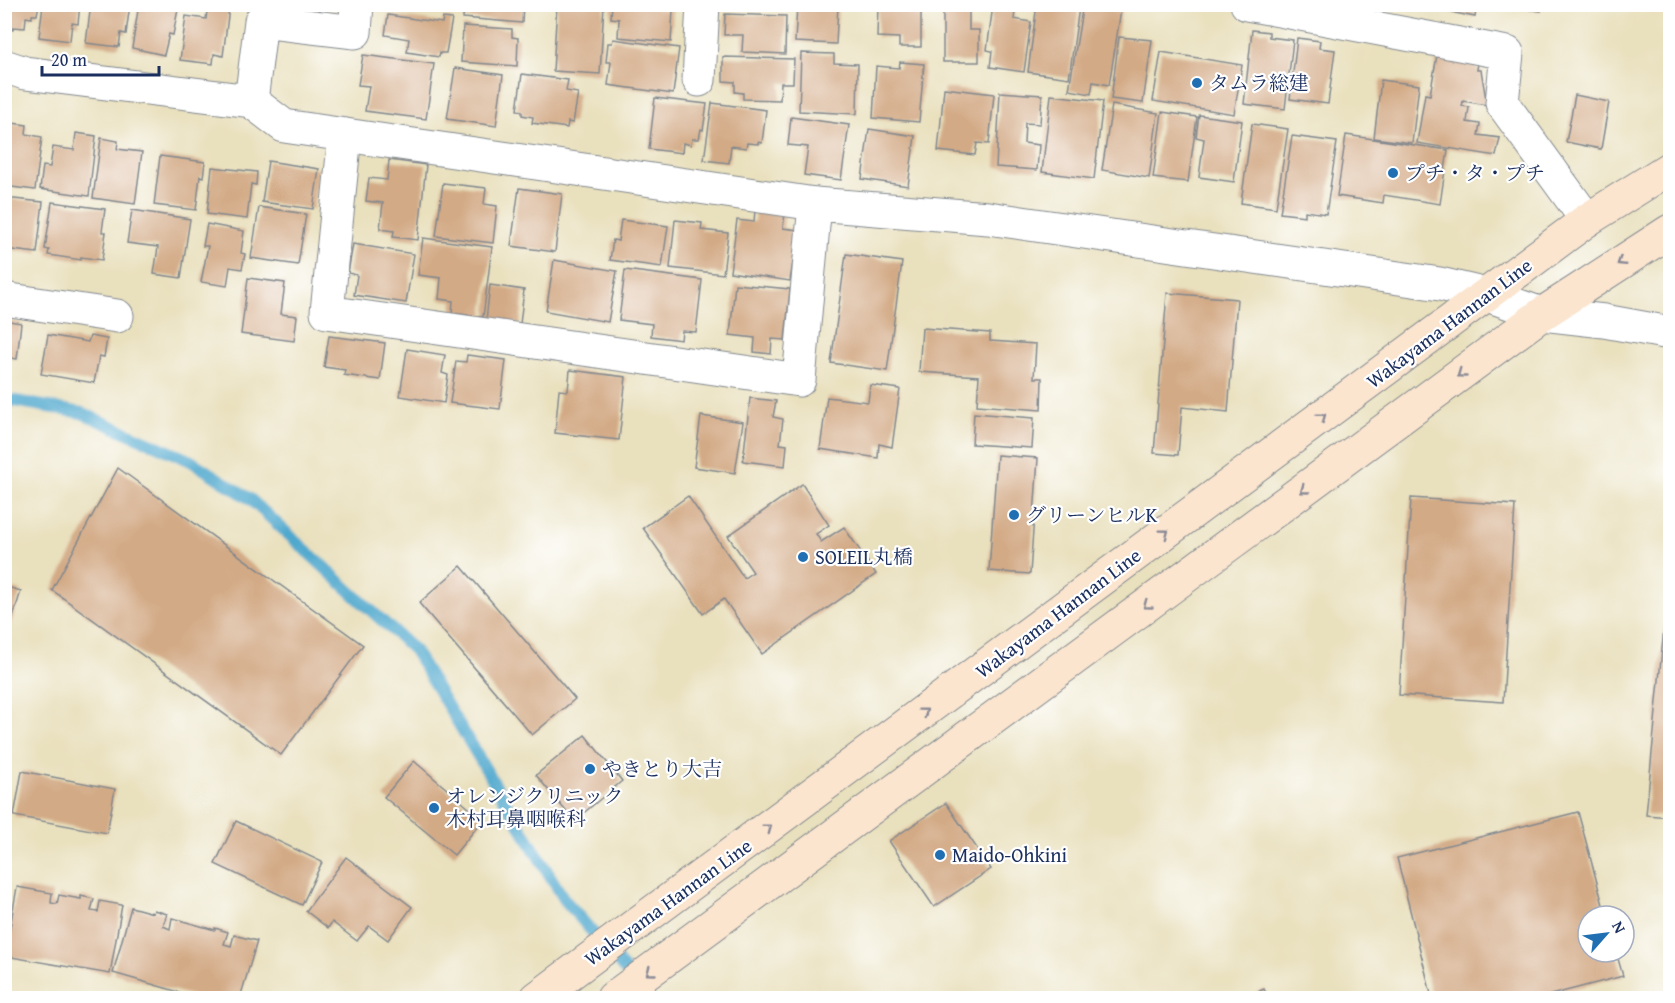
<svg xmlns="http://www.w3.org/2000/svg" width="1675" height="1003" font-family="'Gentium Book Plus','Noto Serif JP',serif">
<style>
.lines{fill:none;stroke-linecap:round;stroke-linejoin:round}
.stream{stroke:#50a8cd;stroke-width:12}
.building{fill:#d3aa86}
.minor-casing{stroke:#82888e;stroke-width:35}
.secondary-casing{stroke:#82888e;stroke-width:35}
.minor{stroke:#fff;stroke-width:33}
.secondary{stroke:#fbe5cf;stroke-width:33}
.oneway{stroke:#8b8a96}
.poi-dot{fill:#1f6fb2;stroke:#fff;stroke-width:2}
.labels{text-anchor:middle;stroke-width:4.5;stroke-linejoin:round;paint-order:stroke}
.poi-label{font-size:20px;fill:#1b2f5e;stroke:#fff;text-anchor:start}
.street-label{font-size:20px;fill:#1b2f5e;stroke:#fff}
</style>
<rect width="100%" height="100%" fill="#fff"/>
<filter id="ink" filterUnits="userSpaceOnUse"><feTurbulence type="fractalNoise" baseFrequency=".0167" numOctaves="2"/><feDisplacementMap in="SourceGraphic" scale="12" xChannelSelector="R" yChannelSelector="G"/><feConvolveMatrix kernelMatrix="1 2 1 2 8 2 1 2 1" color-interpolation-filters="sRGB"/></filter>
<filter id="wash" filterUnits="userSpaceOnUse"><feTurbulence type="fractalNoise" baseFrequency=".008" numOctaves="4" result="noise"/><feDisplacementMap in="SourceGraphic" scale="24" xChannelSelector="R" yChannelSelector="G"/><feGaussianBlur stdDeviation="1.35" result="paint"/><feColorMatrix in="noise" values="0 0 0 0 0 0 0 0 0 0 0 0 0 0 0 0 0 1.4 0 .05"/><feComposite in="paint" operator="in"/></filter>
<g filter="url(#wash)">
<rect width="100%" height="100%" fill="#e9e0bd"/>
<g class="lines">
<!-- stream -->
<path class="stream" d="M4 399 82 413 191 461 250 499 414 650 564 899 649 998"/>
</g>
<g id="blocks">
<!-- building -->
<g class="building">
<path d="M4 4H39L37 15H32V18L26 17 25 28 13 27V30L4 29Z"/>
<path d="M43 4H80L78 24 72 23 70 41 39 37Z"/>
<path d="M91 4H130L126 34 121 33 119 47 86 43Z"/>
<path d="M139 4H179L173 35 169 34 164 55 132 48Z"/>
<path d="M409 4H441V9L409 8Z"/>
<path d="M464 4H523L522 23 463 18Z"/>
<path d="M557 4H604L600 74 553 71Z"/>
<path d="M612 4H657L656 9 673 10 671 42 618 37 619 19 611 18Z"/>
<path d="M761 4H791L788 8 761 6Z"/>
<path d="M878 4H921V47H899V38L877 37Z"/>
<path d="M1037 4H1064L1079 7 1069 78 1028 72Z"/>
<path d="M1083 4 1121 10 1109 85 1093 82 1091 94 1069 90Z"/>
<path d="M1441 4H1477L1475 17 1440 10Z"/>
<path d="M1501 4H1542L1541 11 1501 6Z"/>
<path d="M208 5 229 8 223 56 214 54 213 64 180 60 186 16 206 19Z"/>
<path d="M797 5H838L836 44 795 42Z"/>
<path d="M993 5H1016L1014 19 1031 22 1024 72 990 67 992 51 987 50Z"/>
<path d="M943 9H969V30H979V62H943Z"/>
<path d="M725 14 786 16 785 54 742 52 743 35H724Z"/>
<path d="M388 15 442 23 443 18 452 19 446 53H440L439 57 407 52 409 39 385 35Z"/>
<path d="M463 26 512 29V37L518 38 517 66 461 62Z"/>
<path d="M1252 30 1269 32V37L1293 40 1285 109 1244 104Z"/>
<path d="M1119 37 1152 40 1143 103 1111 99Z"/>
<path d="M1297 38 1320 41 1319 48 1335 50 1328 104 1290 99Z"/>
<path d="M613 39 679 48 673 94 608 85 611 62H606L608 43H612Z"/>
<path d="M1161 52 1242 65 1234 114 1153 101Z"/>
<path d="M801 53 834 54V63L858 64 857 114 799 111Z"/>
<path d="M363 55 434 64 426 119 365 111 369 86 358 85Z"/>
<path d="M1437 55 1478 62 1477 70H1481L1487 105 1463 101 1462 106 1469 107 1467 122 1480 124 1478 135 1500 138 1496 156 1417 143 1425 94 1430 95Z"/>
<path d="M723 57 794 59 793 83H781L780 100 743 99V93L735 92V82L723 81Z"/>
<path d="M900 62 924 64 919 122 873 118 876 66 899 68Z"/>
<path d="M455 68 503 75 496 126 447 119Z"/>
<path d="M522 74 568 80 566 91 578 93 573 123 568 122 567 128 532 123 533 117 522 115V111L517 110Z"/>
<path d="M1381 80 1419 85 1412 143 1374 138Z"/>
<path d="M944 88 994 94 989 144 977 143 975 155 938 151Z"/>
<path d="M1000 92 1042 95 1040 124 1025 123 1024 143 1039 145 1037 170 996 167Z"/>
<path d="M1051 95 1103 101 1094 179 1042 172Z"/>
<path d="M1575 95 1609 102 1601 149 1566 142Z"/>
<path d="M655 98 707 104 703 130 701 129 699 139H692L691 145 683 143 682 153 649 149Z"/>
<path d="M712 103 766 110 762 143 758 142V144L747 143 746 148 731 146 729 163 704 160Z"/>
<path d="M1112 105 1158 113 1149 178 1102 170Z"/>
<path d="M1162 112 1197 117 1188 182 1153 178Z"/>
<path d="M1199 115 1242 121 1234 182 1199 177 1204 139 1196 137Z"/>
<path d="M791 117 849 125 841 180 804 175 808 147 788 145Z"/>
<path d="M4 122 27 125 26 134 42 137 35 190 4 186Z"/>
<path d="M1252 124 1288 129 1276 208 1241 203Z"/>
<path d="M869 129 915 136 908 186 862 179Z"/>
<path d="M76 133 96 136 89 196 40 189 43 166 50 167 53 147 74 150Z"/>
<path d="M1346 135 1448 150 1440 204 1384 195 1383 203 1337 196Z"/>
<path d="M1292 136 1337 142 1326 214 1305 211V216L1280 213Z"/>
<path d="M101 138 118 141 117 149 142 152 135 204 93 198Z"/>
<path d="M160 156 205 162 203 177 200 176 196 210 154 205Z"/>
<path d="M389 160 426 165 418 240 393 237 394 231 380 229 383 203 366 201 369 178 387 180Z"/>
<path d="M268 161 319 169 313 209 262 202Z"/>
<path d="M212 167 257 172 256 185 251 184 247 219 207 214Z"/>
<path d="M443 183 486 188 484 204 497 206 493 243 436 236Z"/>
<path d="M519 188 562 194 555 252 511 246Z"/>
<path d="M4 198 43 202 37 253 4 249Z"/>
<path d="M52 202 105 209 102 232H106L102 260 81 257V260L48 255 49 250 45 249Z"/>
<path d="M259 207 306 214 298 265 251 258Z"/>
<path d="M132 210 190 219 181 278 154 274 158 247 127 243Z"/>
<path d="M755 210 785 214 783 228 798 230 790 281 730 272 737 220 754 222Z"/>
<path d="M621 220 668 226 662 267 610 260 613 240 618 241Z"/>
<path d="M675 220 702 223 701 230 728 233 723 274 670 268Z"/>
<path d="M207 224 244 231 241 253 245 254 242 269 230 267 227 286 201 282 208 246H203Z"/>
<path d="M423 238 492 247 483 317 452 313 453 301 439 299 441 278 418 275Z"/>
<path d="M353 244 414 254 406 303 354 295 357 275 348 273Z"/>
<path d="M846 254 902 262 887 371 831 363Z"/>
<path d="M554 260 617 271 608 322 546 311Z"/>
<path d="M625 270 702 280 696 332 682 331 681 340 651 336 652 324 619 320Z"/>
<path d="M248 278 285 283 281 314 297 316 294 341 241 334Z"/>
<path d="M735 284 790 289 785 340 772 339 771 354 754 352 755 338 730 335Z"/>
<path d="M490 285 524 290 520 324 486 320Z"/>
<path d="M1167 293 1237 299 1228 412 1182 407 1178 455 1154 453Z"/>
<path d="M4 320 21 323 17 359 4 357Z"/>
<path d="M922 328 990 333V341L1036 344 1034 378H1042L1041 410 977 405 979 376 919 372Z"/>
<path d="M48 335 88 342 90 336 107 339 104 357 99 356 94 383 41 374Z"/>
<path d="M329 336 385 343 380 380 344 375 345 370 324 367Z"/>
<path d="M407 349 445 355 442 373 448 375 444 403 400 396Z"/>
<path d="M467 355 506 360 500 409 450 403 456 361 466 362Z"/>
<path d="M570 370 626 377 619 440 555 433 559 390 568 391Z"/>
<path d="M870 385 900 389 892 447 879 444 878 458 820 449 827 397 868 402Z"/>
<path d="M750 398 776 401 773 417 783 419 780 444 787 445 785 466 743 461Z"/>
<path d="M974 413 1034 418 1032 448 972 444Z"/>
<path d="M701 416 743 422 735 473 694 467Z"/>
<path d="M997 455 1038 458 1030 574 989 571Z"/>
<path d="M118 468 363 645 281 755 52 590Z"/>
<path d="M802 484 829 525 816 534 821 542 844 527 876 574 762 654 724 599 703 614 643 528 688 496 744 578 753 572 728 536Z"/>
<path d="M1411 498 1515 505 1503 702 1399 695Z"/>
<path d="M461 566 575 699 532 735 419 603Z"/>
<path d="M4 586 21 591 5 643H4Z"/>
<path d="M1665 618 1670 619V817L1646 815Z"/>
<path d="M585 735 622 781 574 821 536 775Z"/>
<path d="M414 761 483 820 454 855 384 797Z"/>
<path d="M22 771 115 789 107 833 14 816Z"/>
<path d="M946 803 991 869 934 907 889 841Z"/>
<path d="M1578 812 1606 916H1588V952H1616L1623 976 1539 998H1432L1397 858Z"/>
<path d="M236 821 322 862 302 905 215 864Z"/>
<path d="M346 857 412 907 388 940 369 926 357 941 332 922 328 928 306 911Z"/>
<path d="M17 887 52 893 51 903 57 904 59 895 81 899V896L94 899 91 911 98 912 100 901 122 905 110 974 5 956Z"/>
<path d="M131 907 153 913 154 910 167 914 163 926 170 929 172 918 215 930V928L228 932 224 944 231 946 234 935 257 941 240 998H200L113 973Z"/>
<path d="M1264 989 1268 998H1242Z"/>
</g>
</g>
</g>
<g filter="url(#ink)">
<use href="#blocks" fill-opacity="0" stroke="#82888e" stroke-width="1.5"/>
<g class="lines">
<!-- minor casing -->
<g class="minor-casing">
<g id="minor">
<path d="M1247 4 1507 53 1502 103 1587 220"/>
<path d="M4 66 25 73 251 101 284 126 815 204"/>
<path d="M699 80 703 4"/>
<path d="M251 101 261 21 355 32 357 4"/>
<path d="M345 135 327 312 799 380 815 204 988 218 1440 284 1487 295 1542 314 1604 321 1670 333"/>
<path d="M4 299 117 316"/>
</g>
</g>
<!-- secondary casing -->
<g class="secondary-casing">
<g id="secondary">
<path d="M537 998 1587 220 1670 168"/>
<path d="M613 998 1542 314 1670 231"/>
</g>
</g>
<!-- minor -->
<use href="#minor" class="minor"/>
<!-- secondary -->
<use href="#secondary" class="secondary"/>
</g>
<!-- one-way arrows -->
<defs><path id="oneway-chevron" d="M-2-3.5L2.5 0L-2 3.5" fill="none" stroke-width="1.6" stroke-linecap="round" stroke-linejoin="round" transform="scale(1.5)"/></defs>
<g class="oneway">
<use href="#oneway-chevron" transform="translate(1621 262) rotate(148)"/>
<use href="#oneway-chevron" transform="translate(1461 374) rotate(144)"/>
<use href="#oneway-chevron" transform="translate(1322 417) rotate(-37)"/>
<use href="#oneway-chevron" transform="translate(1304 490) rotate(144)"/>
<use href="#oneway-chevron" transform="translate(1165 533) rotate(-37)"/>
<use href="#oneway-chevron" transform="translate(1147 605) rotate(144)"/>
<use href="#oneway-chevron" transform="translate(924 712) rotate(-37)"/>
<use href="#oneway-chevron" transform="translate(768 828) rotate(-37)"/>
<use href="#oneway-chevron" transform="translate(650 972) rotate(144)"/>
</g>
</g>
<!-- markers -->
<g class="poi-dot">
<circle cx="1197" cy="83" r="6"/>
<circle cx="1393" cy="173" r="6"/>
<circle cx="1014" cy="515" r="6"/>
<circle cx="803" cy="557" r="6"/>
<circle cx="590" cy="769" r="6"/>
<circle cx="434" cy="808" r="6"/>
<circle cx="940" cy="855" r="6"/>
</g>
<g class="labels">
<!-- poi labels -->
<g class="poi-label">
<text x="1209" y="90">タムラ総建</text>
<text x="1405" y="180">プチ・タ・プチ</text>
<text x="1026" y="522">グリーンヒルK</text>
<text x="815" y="564">SOLEIL丸橋</text>
<text x="602" y="776">やきとり大吉</text>
<text x="446" y="803">オレンジクリニック<tspan x="446" dy="23">木村耳鼻咽喉科</tspan></text>
<text x="952" y="862">Maido-Ohkini</text>
</g>
<!-- street labels -->
<g class="street-label">
<text transform="translate(1449 323) rotate(-37)" y="7">Wakayama Hannan Line</text>
<text transform="translate(1058 613) rotate(-37)" y="7">Wakayama Hannan Line</text>
<text transform="translate(668 902) rotate(-36)" y="7">Wakayama Hannan Line</text>
</g>
</g>
<!-- margin -->
<rect width="1675" height="1003" fill="none" stroke="#fff" stroke-width="24"/>
<!-- north arrow -->
<g transform="translate(1606 934) rotate(62)"><circle r="28" fill="#ffffff" stroke="#a4acbf" stroke-width="1.5"/>
<path d="M0-4.5L10 22L0 15L-10 22Z" fill="#1f6fb2"/>
<text y="-9" font-size="16" font-weight="bold" text-anchor="middle" fill="#1b2f5e">N</text>
</g>
<!-- scale -->
<path d="M42 66v9h117v-9" fill="none" stroke="#1b2f5e" stroke-width="3"/>
<text x="51" y="66" font-size="18" fill="#1b2f5e" stroke="#ffffff" stroke-width="4.5" paint-order="stroke">20 m</text>
</svg>
